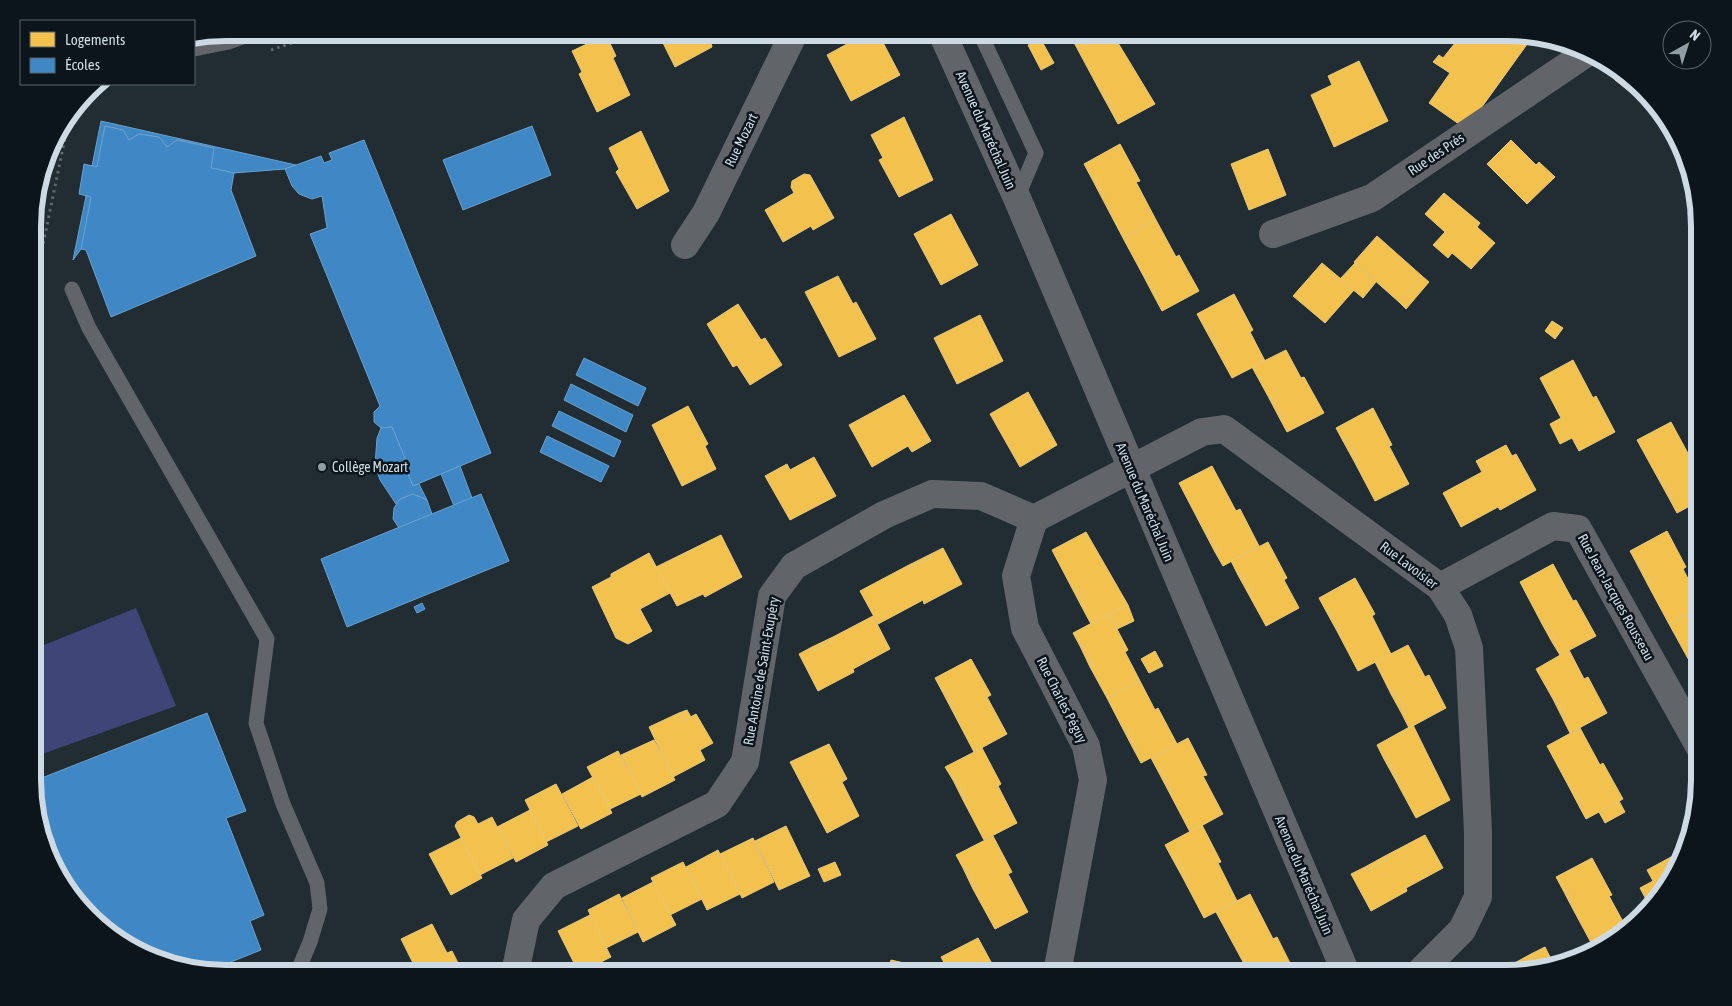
<svg xmlns="http://www.w3.org/2000/svg" width="1732" height="1006" font-family="'Asap Condensed',sans-serif">
<style>
.green{fill:#3f4576}
.homes{fill:#f2c14e;stroke:#e7c87b}
.schools{fill:#3f88c5;stroke:#6aa1ce}
.lines{fill:none;stroke-linecap:round;stroke-linejoin:round}
.path{stroke:#62676b;stroke-width:3;stroke-dasharray:2.5 4;stroke-linecap:butt}
.service{stroke:#616469;stroke-width:15}
.minor{stroke:#616469;stroke-width:28}
.poi-dot{fill:#919da5;stroke:#0c151b;stroke-width:2}
.labels{text-anchor:middle;stroke-width:5;stroke-linejoin:round;paint-order:stroke}
.street-label{font-size:14px;fill:#cedae3;stroke:#0c151b}
.poi-label{font-size:14px;fill:#cedae3;stroke:#0c151b;text-anchor:start}
.rim{fill:none;stroke:#cedae3;stroke-width:6}
</style>
<rect width="100%" height="100%" fill="#212c33"/>
<!-- green -->
<path class="green" d="M136 608 176 706 34 757V649Z"/>
<!-- homes -->
<g class="homes">
<path d="M658 33H729L711 43 712 47 675 67Z"/>
<path d="M867 33H878L900 75 851 101 827 55Z"/>
<path d="M1069 33H1112L1078 50Z"/>
<path d="M1112 33 1155 104 1118 124 1111 111 1114 109 1103 89 1100 91 1078 50Z"/>
<path d="M1463 33H1506L1533 36 1466 129 1429 103 1450 73 1433 62 1439 55 1443 58Z"/>
<path d="M606 35 616 56 613 58 630 95 597 112 579 74 582 72 572 51Z"/>
<path d="M1040 38 1054 63 1041 70 1028 45Z"/>
<path d="M1359 61 1388 121 1334 147 1311 95 1332 85 1328 76Z"/>
<path d="M1619 74 1667 119 1670 124 1615 80Z"/>
<path d="M1103 89 1114 109 1111 111 1100 91Z"/>
<path d="M904 117 933 180 899 197 879 160 883 158 871 135Z"/>
<path d="M641 131 669 191 637 209 616 172 619 169 609 148Z"/>
<path d="M1511 140 1536 165 1539 162 1555 177 1527 204 1487 164Z"/>
<path d="M1120 144 1140 181 1136 182 1156 220 1123 238 1102 198 1105 196 1094 175 1091 177 1084 164Z"/>
<path d="M1268 149 1286 195 1249 210 1231 164Z"/>
<path d="M804 174 810 175 834 218 813 230 811 226 783 242 765 210 794 193 791 187 792 181Z"/>
<path d="M1094 175 1105 196 1102 198 1091 177Z"/>
<path d="M1444 193 1480 223 1477 227 1495 243 1471 269 1452 253 1448 258 1433 245 1445 232 1425 214Z"/>
<path d="M951 214 978 265 941 285 914 234Z"/>
<path d="M1156 220 1176 257 1179 255 1199 291 1162 311 1155 298 1158 296 1147 276 1144 277 1123 238Z"/>
<path d="M1377 236 1422 276 1399 302 1354 262Z"/>
<path d="M1322 263 1354 290 1325 323 1293 296Z"/>
<path d="M1355 263 1376 282 1363 298 1340 279Z"/>
<path d="M838 276 853 304 856 302 876 339 839 357 805 292Z"/>
<path d="M1147 276 1158 296 1155 298 1144 277Z"/>
<path d="M1422 276 1429 282 1406 309 1399 302Z"/>
<path d="M1234 294 1253 330 1250 332 1265 361 1232 378 1215 347 1219 346 1208 325 1204 327 1197 314Z"/>
<path d="M738 304 761 340 765 338 782 365 750 385 737 365 733 367 707 324Z"/>
<path d="M980 315 1003 361 957 384 934 338Z"/>
<path d="M1552 321 1563 328 1555 339 1545 331Z"/>
<path d="M1208 325 1219 346 1215 347 1204 327Z"/>
<path d="M1286 350 1301 378 1304 377 1324 413 1287 432 1280 419 1283 417 1272 397 1269 398 1252 367Z"/>
<path d="M1573 360 1593 398 1596 396 1615 432 1579 451 1572 438 1560 444 1550 424 1561 418 1540 378Z"/>
<path d="M1028 392 1057 445 1020 467 990 414Z"/>
<path d="M904 395 931 441 912 452 908 446 872 467 849 425Z"/>
<path d="M1272 397 1283 417 1280 419 1269 398Z"/>
<path d="M688 406 708 444 705 446 716 469 682 486 652 425Z"/>
<path d="M1373 408 1392 445 1389 446 1409 484 1375 501 1354 461 1358 460 1347 439 1343 441 1336 428Z"/>
<path d="M1671 422 1691 459 1694 457 1699 467V501L1677 513 1670 500 1673 498 1662 478 1659 480 1637 440Z"/>
<path d="M1347 439 1358 460 1354 461 1343 441Z"/>
<path d="M1506 445 1512 456 1516 454 1536 490 1500 510 1498 507 1461 527 1443 493 1482 472 1476 461Z"/>
<path d="M814 457 836 496 790 520 765 476 787 464 790 470Z"/>
<path d="M1212 466 1236 511 1240 509 1259 546 1223 566 1215 552 1219 551 1208 529 1204 531 1179 483Z"/>
<path d="M1662 478 1673 498 1670 500 1659 480Z"/>
<path d="M1208 529 1219 551 1215 552 1204 531Z"/>
<path d="M1667 531 1686 567 1683 569 1699 600V608L1669 624 1648 585 1652 583 1641 562 1637 564 1630 551Z"/>
<path d="M1086 532 1128 605 1091 624 1084 611 1087 609 1076 588 1073 590 1052 550Z"/>
<path d="M721 535 742 577 705 597 703 594 677 606 656 567Z"/>
<path d="M1268 542 1287 578 1284 580 1299 608 1266 626 1249 595 1252 593 1242 573 1238 575 1231 561Z"/>
<path d="M943 548 962 584 924 604 923 600 878 624 860 591 907 566 909 569 931 558 929 555Z"/>
<path d="M649 553 670 593 640 609 652 631 628 644 616 638 592 587 611 577V574Z"/>
<path d="M929 555 931 558 909 569 907 566Z"/>
<path d="M1641 562 1652 583 1648 585 1637 564Z"/>
<path d="M1553 564 1573 601 1576 600 1596 636 1560 655 1552 642 1556 640 1545 620 1541 622 1520 582Z"/>
<path d="M1242 573 1252 593 1249 595 1238 575Z"/>
<path d="M1355 578 1375 614 1372 616 1391 654 1358 671 1337 631 1340 630 1329 609 1326 611 1319 598Z"/>
<path d="M1076 588 1087 609 1084 611 1073 590Z"/>
<path d="M1128 605 1134 621 1117 629 1109 614Z"/>
<path d="M1699 608V671L1694 662 1691 664 1669 624Z"/>
<path d="M1329 609 1340 630 1337 631 1326 611Z"/>
<path d="M1109 614 1128 650 1125 652 1140 681 1107 698 1090 667 1094 665 1083 645 1080 646 1073 633Z"/>
<path d="M873 616 890 649 853 669 854 672 818 691 799 654 812 647 814 651 834 640 833 637Z"/>
<path d="M1545 620 1556 640 1552 642 1541 622Z"/>
<path d="M833 637 834 640 814 651 812 647Z"/>
<path d="M1083 645 1094 665 1090 667 1080 646Z"/>
<path d="M1408 645 1425 677 1429 675 1446 708 1409 728 1402 714 1406 712 1395 692 1391 694 1375 662Z"/>
<path d="M1569 650 1584 679 1588 677 1607 713 1570 733 1563 719 1566 718 1556 698 1553 699 1536 669Z"/>
<path d="M1155 651 1163 666 1149 673 1141 659Z"/>
<path d="M971 659 991 695 987 697 1007 734 974 752 953 712 956 710 946 690 942 691 935 678Z"/>
<path d="M1694 662 1699 671V680L1691 664Z"/>
<path d="M1140 681 1155 710 1158 708 1177 744 1141 763 1134 750 1137 748 1126 727 1123 729 1107 698Z"/>
<path d="M946 690 956 710 953 712 942 691Z"/>
<path d="M1395 692 1406 712 1402 714 1391 694Z"/>
<path d="M1556 698 1566 718 1563 719 1553 699Z"/>
<path d="M687 710 691 717 683 721 679 713Z"/>
<path d="M679 713 683 721 696 714 713 743 700 750 705 760 673 777 649 727Z"/>
<path d="M1413 725 1450 800 1416 818 1395 779 1398 777 1387 757 1384 759 1377 745Z"/>
<path d="M1126 727 1137 748 1134 750 1123 729Z"/>
<path d="M1580 728 1600 765 1603 763 1623 799 1586 819 1579 806 1582 804 1571 784 1568 785 1547 746Z"/>
<path d="M1188 738 1207 775 1203 776 1223 814 1190 832 1169 792 1172 790 1161 770 1158 771 1151 758Z"/>
<path d="M654 740 675 780 642 797 621 755Z"/>
<path d="M829 744 847 779 842 782 859 816 827 833 790 762Z"/>
<path d="M982 748 1001 784 998 786 1017 823 984 840 963 800 966 799 956 778 953 780 945 767Z"/>
<path d="M618 751 641 794 610 809 587 767Z"/>
<path d="M1387 757 1398 777 1395 779 1384 759Z"/>
<path d="M1161 770 1172 790 1169 792 1158 771Z"/>
<path d="M593 777 612 813 581 829 562 794Z"/>
<path d="M956 778 966 799 963 800 953 780Z"/>
<path d="M556 784 578 826 546 842 525 800Z"/>
<path d="M1571 784 1582 804 1579 806 1568 785Z"/>
<path d="M1619 801 1625 812 1605 823 1599 812Z"/>
<path d="M530 810 548 845 516 862 497 827Z"/>
<path d="M469 815 474 817 478 824 492 817 513 858 480 875 455 826 457 822Z"/>
<path d="M1202 825 1221 862 1218 863 1237 901 1204 918 1183 878 1186 876 1176 856 1172 858 1165 845Z"/>
<path d="M786 826 810 876 779 890 755 841Z"/>
<path d="M1425 835 1443 868 1406 888 1407 891 1371 911 1351 874 1365 867 1367 871 1387 859 1385 856Z"/>
<path d="M993 836 1012 872 1008 874 1028 912 995 929 973 889 977 887 966 867 963 868 956 855Z"/>
<path d="M461 838 482 878 451 895 429 854Z"/>
<path d="M753 838 774 882 742 898 720 854Z"/>
<path d="M718 850 740 894 707 910 686 867Z"/>
<path d="M1680 852V857L1662 866 1660 863Z"/>
<path d="M1176 856 1186 876 1183 878 1172 858Z"/>
<path d="M1385 856 1387 859 1367 871 1365 867Z"/>
<path d="M1680 857 1673 877 1650 907 1640 888 1653 881 1647 870 1660 863 1662 866Z"/>
<path d="M1592 858 1612 895 1609 896 1627 929 1603 947 1595 950 1574 911 1577 909 1566 889 1563 890 1556 877Z"/>
<path d="M683 862 702 899 670 915 651 878Z"/>
<path d="M835 862 841 875 824 882 818 869Z"/>
<path d="M966 867 977 887 973 889 963 868Z"/>
<path d="M653 882 676 925 643 942 622 898Z"/>
<path d="M1566 889 1577 909 1574 911 1563 890Z"/>
<path d="M619 894 638 932 606 948 588 910Z"/>
<path d="M1250 894 1273 939 1277 937 1295 973H1253L1245 959 1242 960 1216 912Z"/>
<path d="M590 915 611 957 579 973 558 931Z"/>
<path d="M432 924 447 953 452 951 463 973H418L401 939Z"/>
<path d="M978 938 997 973H954L951 969 948 970 941 957Z"/>
<path d="M1545 947 1553 963 1518 973H1496L1511 965 1513 968 1534 957 1531 954Z"/>
<path d="M1531 954 1534 957 1513 968 1511 965Z"/>
<path d="M1245 959 1253 973H1249L1242 960Z"/>
<path d="M891 960 904 963 902 973H888Z"/>
<path d="M574 965 579 973H556Z"/>
<path d="M855 966 859 973H843Z"/>
</g>
<!-- schools -->
<g class="schools">
<path d="M101 121 296 165 285 169 234 173 211 168 214 148 177 140 167 147 159 137 139 134 129 140 123 130 105 126 97 167 92 166Z"/>
<path d="M105 126 123 130 129 140 139 134 159 137 167 147 177 140 214 148 211 168 234 173 231 190 256 256 111 317 86 250 81 249 91 197 79 194 84 164 97 167Z"/>
<path d="M532 126 551 175 463 210 443 160Z"/>
<path d="M364 140 491 453 413 486 406 469 409 468 392 427 381 428 374 422V412L380 406 310 234 327 228 322 196 312 199 299 194 292 186 285 169 321 156 324 163 332 160 329 153Z"/>
<path d="M86 196 91 197 81 249 73 260Z"/>
<path d="M584 358 646 388 638 406 576 375Z"/>
<path d="M571 384 633 415 626 432 564 400Z"/>
<path d="M559 411 621 441 614 457 552 426Z"/>
<path d="M392 427 409 468 406 469 413 486 419 484 427 500 413 494 400 499 396 504 380 480 375 465 377 438 381 428Z"/>
<path d="M547 436 609 466 601 482 540 452Z"/>
<path d="M460 466 472 498 454 506 441 474Z"/>
<path d="M413 494 427 500 432 514 399 528 393 519 394 508 400 499Z"/>
<path d="M481 494 509 561 347 627 321 559Z"/>
<path d="M422 603 425 609 417 613 414 607Z"/>
<path d="M207 713 246 811 226 818 264 915 250 921 261 950 208 971 176 967 129 947 76 897 34 792V781Z"/>
</g>
<g class="lines">
<!-- path -->
<g class="path">
<path d="M271 50 321 33"/>
<path d="M34 288 69 119"/>
</g>
<!-- service -->
<g class="service">
<path d="M980 33 1036 153 1017 198"/>
<path d="M194 49 229 42 253 33"/>
<path d="M72 289 89 328 267 639 256 723 283 804 317 883 320 909 310 942 297 973"/>
</g>
<!-- minor -->
<g class="minor">
<path d="M942 33 1017 198 1346 973"/>
<path d="M1273 234 1372 198 1588 52"/>
<path d="M685 245 706 213 794 33"/>
<path d="M1034 519 1016 576 1025 628 1086 746 1093 780 1057 973"/>
<path d="M1440 587 1553 526 1578 529 1699 746"/>
<path d="M515 973 526 920 554 886 717 804 745 762 772 596 794 566 884 515 932 494 981 496 1034 519 1202 432 1224 429 1440 587 1458 615 1469 648 1478 832V897L1462 930 1419 973"/>
</g>
</g>
<!-- markers -->
<circle class="poi-dot" cx="322" cy="467" r="5"/>
<g class="labels">
<!-- street labels -->
<g class="street-label">
<text transform="translate(986 130) rotate(66)" y="5">Avenue du Maréchal Juin</text>
<text transform="translate(741 140) rotate(-64)" y="5">Rue Mozart</text>
<text transform="translate(1436 154) rotate(-34)" y="5">Rue des Prés</text>
<text transform="translate(1145 502) rotate(67)" y="5">Avenue du Maréchal Juin</text>
<text transform="translate(1409 565) rotate(37)" y="5">Rue Lavoisier</text>
<text transform="translate(1616 597) rotate(61)" y="5">Rue Jean-Jacques Rousseau</text>
<text transform="translate(761 671) rotate(-80)" y="5">Rue Antoine de Saint-Exupéry</text>
<text transform="translate(1062 700) rotate(63)" y="5">Rue Charles Péguy</text>
<text transform="translate(1304 875) rotate(67)" y="5">Avenue du Maréchal Juin</text>
</g>
<!-- poi labels -->
<g class="poi-label">
<text x="332" y="472">Collège Mozart</text>
</g>
</g>
<!-- crop -->
<path d="M0 0H1732V1006H0ZM226 41H1506A185 185 0 0 1 1691 226V780A185 185 0 0 1 1506 965H226A185 185 0 0 1 41 780V226A185 185 0 0 1 226 41Z" fill="#0c151b" fill-rule="evenodd"/>
<path class="rim" d="M226 41H1506A185 185 0 0 1 1691 226V780A185 185 0 0 1 1506 965H226A185 185 0 0 1 41 780V226A185 185 0 0 1 226 41Z"/>
<!-- legend -->
<rect x="20" y="20" width="175" height="65" fill="#0c151b" stroke="#5a646b"/>
<rect x="30" y="32" width="25" height="15" fill="#f2c14e" stroke="#5a646b"/>
<text x="65" y="45" font-size="15" fill="#cedae3">Logements</text>
<rect x="30" y="58" width="25" height="15" fill="#3f88c5" stroke="#5a646b"/>
<text x="65" y="70" font-size="15" fill="#cedae3">Écoles</text>
<!-- north arrow -->
<g transform="translate(1687 45) rotate(39)"><circle r="24" fill="#0c151b" stroke="#5a646b"/>
<path d="M0-4L9 19L0 12L-9 19Z" fill="#919da5"/>
<text y="-8" font-size="14" font-weight="bold" text-anchor="middle" fill="#cedae3">N</text>
</g>
</svg>
